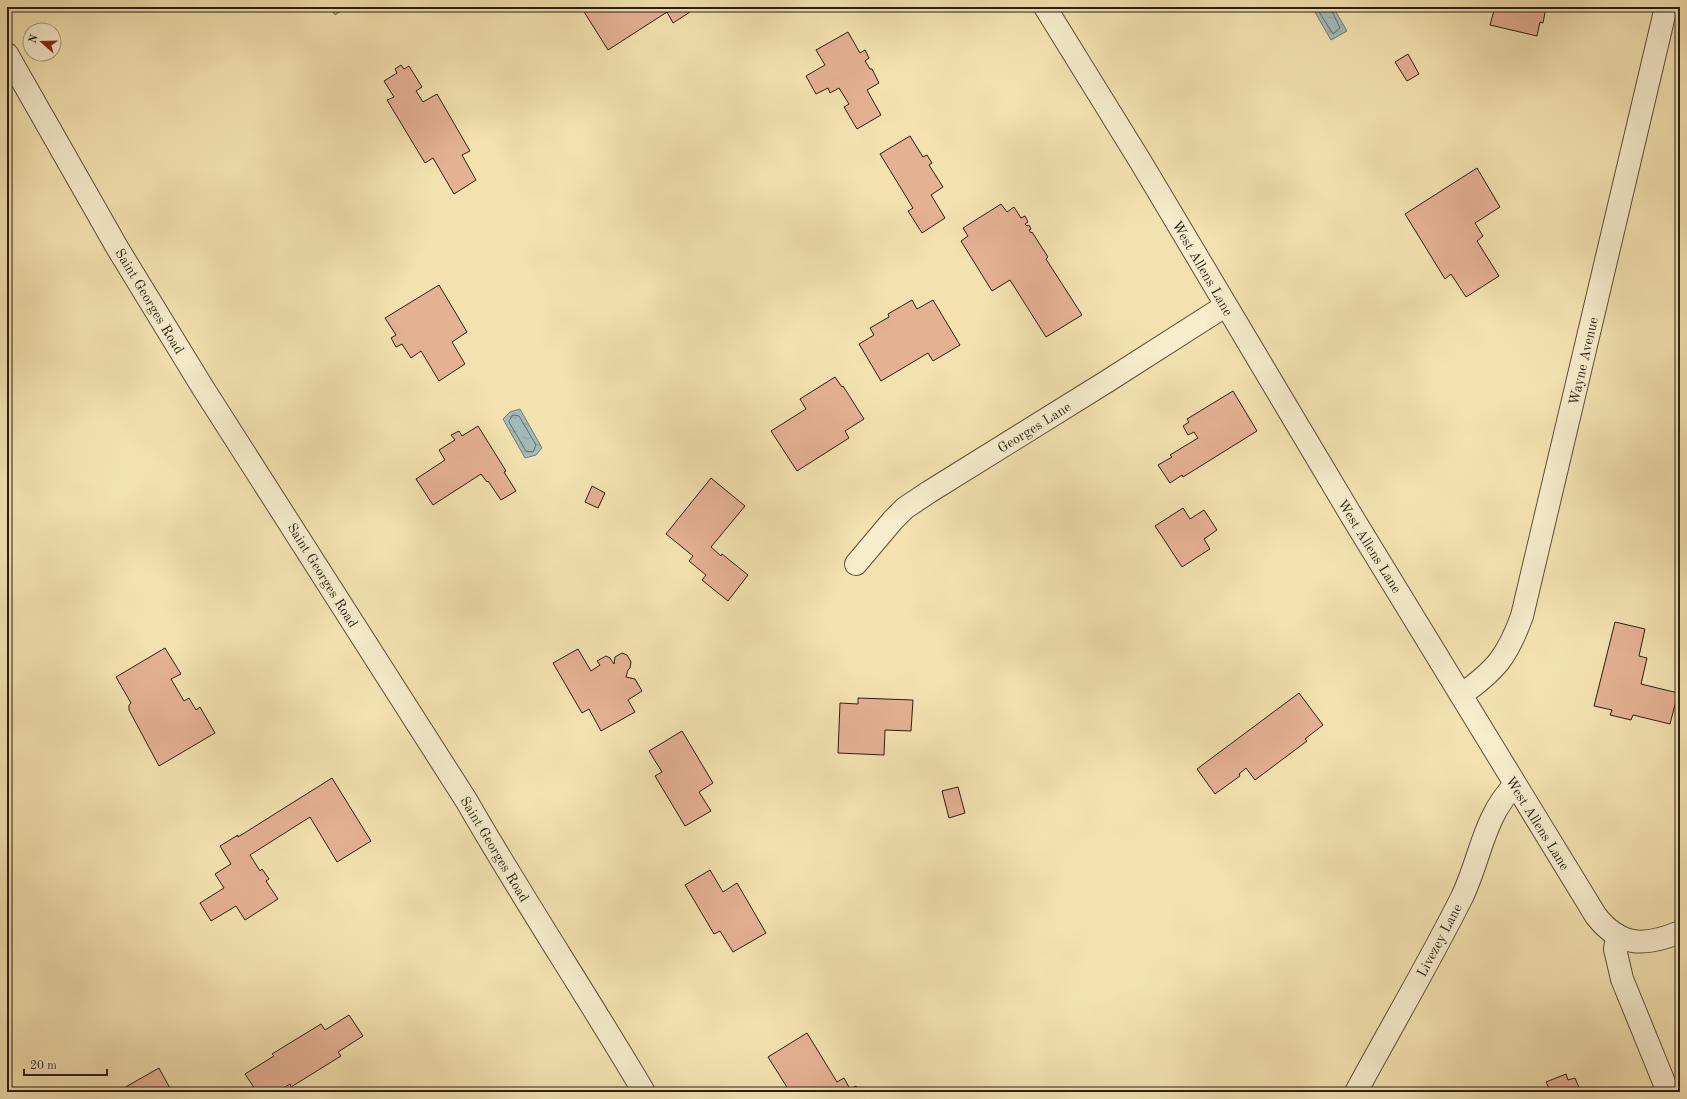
<svg xmlns="http://www.w3.org/2000/svg" width="1687" height="1099" font-family="'Old Standard TT',serif">
<style>
.park{fill:url(#park-crowns);stroke:#74704e}
.water{fill:url(#water-ripples);stroke:#727b76}
.lines{fill:none;stroke-linecap:round;stroke-linejoin:round}
.shore{stroke:#666c65;stroke-width:1}
.building{fill:#e5b193;stroke:#2a1d12}
.minor-casing{stroke:#5c4e3a;stroke-width:24}
.minor{stroke:#f7eccc;stroke-width:22}
.labels{text-anchor:middle;stroke-width:3.5;stroke-linejoin:round;paint-order:stroke}
.street-label{font-size:14px;fill:#2a1d12;stroke:#f7eccc}
</style>
<defs>
<pattern id="park-crowns" width="20" height="18" patternUnits="userSpaceOnUse"><rect width="20" height="18" fill="#bdc38a"/><path d="M2 6a3 3 0 1 1 6 0M12 15a3 3 0 1 1 6 0" fill="none" stroke="#a3a776"/></pattern>
<pattern id="water-ripples" width="26" height="14" patternUnits="userSpaceOnUse"><rect width="26" height="14" fill="#a2bab8"/><path d="M2 4q2-2 4 0t4 0M15 11q2-2 4 0t4 0" fill="none" stroke="#8c9f9d"/></pattern>
</defs>
<rect width="100%" height="100%" fill="#f3e2b0"/>
<filter id="stains"><feTurbulence type="fractalNoise" baseFrequency=".005" numOctaves="4"/><feColorMatrix values="0 0 0 0 .2 0 0 0 0 .09 0 0 0 0 .02 0 0 0 .5 -.17"/></filter>
<radialGradient id="worn" r=".72"><stop offset=".6" stop-color="#630" stop-opacity="0"/><stop offset="1" stop-color="#630" stop-opacity=".3"/></radialGradient>
<!-- park -->
<path class="park" d="M329 7H347L335 15Z"/>
<!-- water -->
<g class="water">
<path d="M1312 7H1333L1347 31 1331 40Z"/>
<path d="M520 409 542 448 536 455 525 458 503 419 510 412Z"/>
</g>
<g class="lines">
<!-- shore -->
<g class="shore">
<path d="M1316 7 1333 34 1340 28 1330 7"/>
<path d="M513 415 519 416 536 445 533 452 526 451 509 422Z"/>
</g>
</g>
<!-- building -->
<g class="building">
<path d="M581 7H686L690 12 673 23 667 12 608 50Z"/>
<path d="M1495 7H1546L1543 23 1540 22 1537 36 1490 25Z"/>
<path d="M848 32 860 53 865 50 869 58 865 61 870 69H872L879 83 867 90 881 115 857 129 844 107 849 104 839 88 830 93 828 88 816 94 806 76 825 65 816 50Z"/>
<path d="M1408 54 1419 74 1407 81 1395 62Z"/>
<path d="M401 65 404 69 409 66 422 87 416 91 423 102 437 94 470 151 462 155 476 180 454 194 433 158 425 163 387 100 394 97 384 81 397 73 395 69Z"/>
<path d="M910 136 923 157 927 155 932 163 929 165 943 187 931 195 945 218 922 233 908 211 913 208 880 154Z"/>
<path d="M1477 168 1500 207 1475 223 1483 236 1477 241 1499 276 1466 297 1451 274 1445 279 1405 214Z"/>
<path d="M1001 204 1007 212 1014 207 1021 218 1025 216 1028 222 1025 224 1027 226 1029 225 1031 229 1029 230 1031 233 1032 232 1048 257 1046 259 1082 315 1046 337 1010 280 992 291 961 241 968 236 963 228Z"/>
<path d="M439 285 467 332 452 342 465 364 439 381 421 351 411 358 402 344 396 347 391 338 396 335 385 318Z"/>
<path d="M912 300 917 309 933 300 960 345 933 361 928 353 881 381 859 344 874 335 870 328 889 317 888 314Z"/>
<path d="M835 377 842 387 843 386 864 419 845 431 849 438 797 471 771 431 806 409 800 399Z"/>
<path d="M1233 391 1257 431 1183 477 1182 475 1170 483 1158 465 1172 457 1170 455 1198 438 1194 432 1188 435 1183 426 1189 422 1187 419Z"/>
<path d="M478 426 506 471 504 472 516 491 501 500 488 481 487 482 481 474 433 505 416 479 445 460 439 450 455 440 451 435 459 431 462 436Z"/>
<path d="M711 478 745 506 711 547 721 556 722 554 748 575 728 601 702 580 706 575 689 561 693 556 666 534Z"/>
<path d="M592 486 605 493 598 508 585 502Z"/>
<path d="M1183 508 1190 519 1204 510 1217 530 1204 539 1210 549 1182 567 1155 526Z"/>
<path d="M1615 622 1645 629 1639 656 1647 658 1641 684 1678 693 1670 724 1633 715 1631 720 1610 715 1612 710 1594 706Z"/>
<path d="M165 648 181 674 171 679 184 701 189 698 196 710 200 707 215 733 159 766 129 710V705L131 703 116 677Z"/>
<path d="M578 649 591 671 600 665 597 661 606 656 610 658 614 664 615 657 622 653 627 655 631 662 630 668 628 670 626 677 635 679 642 691 628 700 635 712 601 731 589 709 582 713 553 663Z"/>
<path d="M1299 693 1323 725 1305 739 1307 741 1255 780 1246 768 1239 774 1240 776 1215 794 1197 769Z"/>
<path d="M858 698 913 700 911 731 885 730 884 755 838 753 840 703 858 704Z"/>
<path d="M682 731 713 783 699 792 711 811 685 826 655 776 662 772 649 751Z"/>
<path d="M332 778 371 841 337 862 310 817 250 855 260 871 262 869 269 879 266 881 278 899 245 920 236 906 211 921 200 903 224 888 215 874 231 864 220 846 238 835V837Z"/>
<path d="M958 787 965 813 949 818 942 791Z"/>
<path d="M710 870 723 892 737 883 766 933 733 952 720 931 714 934 685 885Z"/>
<path d="M349 1015 363 1036 338 1052 341 1056 291 1087 290 1084 277 1092H257L245 1074 274 1056 272 1054 321 1024 325 1030Z"/>
<path d="M807 1033 837 1082 844 1078 850 1089 856 1086 859 1092H790L768 1057Z"/>
<path d="M159 1068 172 1092H124L122 1089Z"/>
<path d="M1566 1074 1568 1080 1575 1078 1581 1092H1540L1549 1088 1546 1082Z"/>
</g>
<g class="lines">
<!-- minor casing -->
<g class="minor-casing">
<g id="minor">
<path d="M1045 7 1142 164 1351 515 1596 916C1621 948 1646 946 1680 932"/>
<path d="M7 54 118 249 203 388 466 800C523 899 586 994 644 1092"/>
<path d="M856 564 893 520 905 508 929 492 1106 382 1225 306"/>
<path d="M1461 695C1496 670 1507 657 1522 616L1666 7"/>
<path d="M1617 935 1615 949 1622 979 1668 1092"/>
<path d="M1356 1092C1391 1027 1429 963 1462 897 1480 860 1484 815 1515 785"/>
</g>
</g>
<!-- minor -->
<use href="#minor" class="minor"/>
</g>
<g class="labels">
<!-- street labels -->
<g class="street-label">
<text transform="translate(1203 268) rotate(60)" y="5">West Allens Lane</text>
<text transform="translate(150 301) rotate(59)" y="5">Saint Georges Road</text>
<text transform="translate(1583 361) rotate(-77)" y="5">Wayne Avenue</text>
<text transform="translate(1034 427) rotate(-32)" y="5">Georges Lane</text>
<text transform="translate(1370 546) rotate(58)" y="5">West Allens Lane</text>
<text transform="translate(323 575) rotate(58)" y="5">Saint Georges Road</text>
<text transform="translate(1538 823) rotate(58)" y="5">West Allens Lane</text>
<text transform="translate(495 849) rotate(59)" y="5">Saint Georges Road</text>
<text transform="translate(1439 940) rotate(-62)" y="5">Livezey Lane</text>
</g>
</g>
<!-- margin -->
<rect width="1687" height="1099" fill="none" stroke="#f3e2b0" stroke-width="24"/>
<rect x="8" y="8" width="1671" height="1083" fill="none" stroke="#2a1d12" stroke-width="2"/>
<rect x="12" y="12" width="1663" height="1075" fill="none" stroke="#2a1d12"/>
<!-- north arrow -->
<g transform="translate(42 42) rotate(290)"><circle r="19" fill="#f7eccc" stroke="#a59982"/>
<path d="M0-3L7 15L0 10L-7 15Z" fill="#8f2418"/>
<text y="-6" font-size="11" font-weight="bold" text-anchor="middle" fill="#2a1d12">N</text>
</g>
<!-- scale -->
<path d="M24 1069v6h83v-6" fill="none" stroke="#2a1d12" stroke-width="2"/>
<text x="30" y="1069" font-size="12" fill="#2a1d12" stroke="#f7eccc" stroke-width="3" paint-order="stroke">20 m</text>
<rect width="100%" height="100%" filter="url(#stains)"/>
<rect width="100%" height="100%" fill="url(#worn)"/>
</svg>
